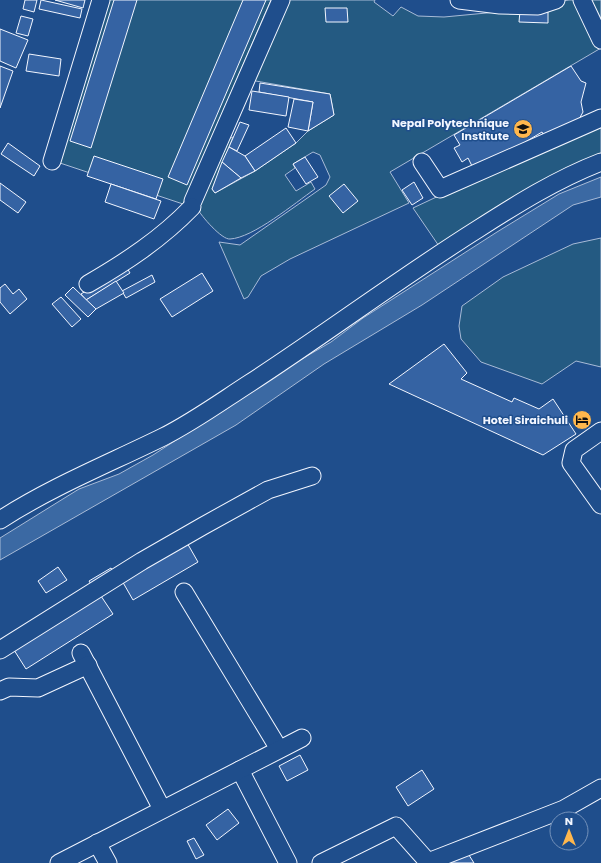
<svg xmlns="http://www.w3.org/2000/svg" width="601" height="863" font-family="Poppins,sans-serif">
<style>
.green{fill:#245a82;stroke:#a8bbd7}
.water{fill:#3b69a3;stroke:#a8bbd7}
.building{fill:#3563a3;stroke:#f2f6ff}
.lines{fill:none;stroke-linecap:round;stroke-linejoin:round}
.minor-casing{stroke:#f2f6ff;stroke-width:19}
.minor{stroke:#1f4e8c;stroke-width:17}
.labels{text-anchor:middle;stroke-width:3;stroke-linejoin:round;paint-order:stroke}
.poi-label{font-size:11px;font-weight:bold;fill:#f2f6ff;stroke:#1f4e8c;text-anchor:end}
</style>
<rect width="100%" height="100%" fill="#1f4e8c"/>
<!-- green -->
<g class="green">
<path d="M108 0H271L183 204 57 162Z"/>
<path d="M285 0H375L374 2 393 16 401 7 418 16 444 17 497 12 569 0H601V48L390 172 409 203 290 259 261 276 248 297 244 299 219 242 240 245 326 185 330 177 320 155 313 152 293 164 295 168 285 175 296 191 311 182 315 189C295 203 253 238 230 239 222 240 201 216 197 208L224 141 233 137 212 189 215 193 255 171 296 143 308 131 334 115 330 94 250 80Z"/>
<path d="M601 123V158L441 249 413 208 577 131Z"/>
<path d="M601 238V367L576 361 542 384 481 362 461 339 459 326 462 306 503 277 573 244Z"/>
</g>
<!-- water -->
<path class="water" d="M601 177V197L573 205 422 305 324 364 236 425 0 560V538L79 489 119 474 153 455 300 360 331 342 363 318 497 232 559 194Z"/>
<!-- building -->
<g class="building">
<path d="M25 0H37L34 12 23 9Z"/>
<path d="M41 0 82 9 80 18 39 9Z"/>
<path d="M55 0H85L83 8Z"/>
<path d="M114 0H137L91 148 70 141Z"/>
<path d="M243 0H266L187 185 168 177Z"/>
<path d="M325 8H347L348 22H326Z"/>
<path d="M520 11 548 12V23L519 22Z"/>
<path d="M21 16 33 19 28 36 16 33Z"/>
<path d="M0 29 28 40 16 68 0 61Z"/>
<path d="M29 54 61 59 59 76 26 71Z"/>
<path d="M0 66 13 71 0 108Z"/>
<path d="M571 66 581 81 586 83 581 102 583 112 578 121 545 138 542 132 497 159 474 170 468 158 462 162 454 148 460 145 454 135Z"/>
<path d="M260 83 330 94 334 115 308 131 313 102 259 92Z"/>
<path d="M252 91 289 97 286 116 249 110Z"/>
<path d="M294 99 313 102 308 131 288 127Z"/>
<path d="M240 122 249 125 237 151 229 147Z"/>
<path d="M286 128 296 143 255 171 245 156Z"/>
<path d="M8 143 40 166 34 176 1 154Z"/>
<path d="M229 147 245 156 255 171 241 178 222 162Z"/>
<path d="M94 156 163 179 156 199 87 176Z"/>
<path d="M305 157 318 177 306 184 293 164Z"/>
<path d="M222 162 241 178 215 193 212 189Z"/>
<path d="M414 182 423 198 412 205 402 190Z"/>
<path d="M0 183 26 202 18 213 0 200Z"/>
<path d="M111 184 161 201 154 219 105 202Z"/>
<path d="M344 184 358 201 343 213 329 196Z"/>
<path d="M126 266 130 273 86 300 81 294Z"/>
<path d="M202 273 213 291 172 317 160 299Z"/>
<path d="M152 275 155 282 126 298 122 291Z"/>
<path d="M116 281 124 293 96 309 86 300Z"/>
<path d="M5 284 13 294 19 289 27 299 10 314 0 302V288Z"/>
<path d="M73 287 96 309 88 317 65 295Z"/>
<path d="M61 297 81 319 72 327 52 304Z"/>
<path d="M444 344 467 373 461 379 512 402 514 398 539 409 553 399 576 434 543 455 389 384Z"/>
<path d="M186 541 198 562 133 600 121 579Z"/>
<path d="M58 567 67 580 46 593 38 581Z"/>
<path d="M111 568 114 573 92 586 89 581Z"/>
<path d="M101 596 113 614 26 669 14 650Z"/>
<path d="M300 755 308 770 287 781 279 766Z"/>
<path d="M422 770 434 789 408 806 396 787Z"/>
<path d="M228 809 239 823 217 840 206 825Z"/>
<path d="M194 838 204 855 196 859 187 841Z"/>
<path d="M467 852 474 863H450Z"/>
</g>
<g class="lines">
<!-- minor casing -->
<g class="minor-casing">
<g id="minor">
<path d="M459 0 500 5 538 6 556 0"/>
<path d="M582 0 601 40"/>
<path d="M52 161 101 0"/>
<path d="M422 162 440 189 601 118"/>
<path d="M193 201 281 0"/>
<path d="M88 284C126 262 161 239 192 207"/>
<path d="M601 431 574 450 571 463 601 505"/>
<path d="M0 520C51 487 108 464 163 437 193 422 222 401 250 383 327 333 400 278 478 229 517 204 557 179 601 162"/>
<path d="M184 592 279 749"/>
<path d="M0 650 142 561 203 526 268 490 312 476"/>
<path d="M81 653 162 809"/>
<path d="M0 691 9 687 38 688 88 665"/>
<path d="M240 770 288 863"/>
<path d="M97 843 108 863"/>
<path d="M59 863 302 738"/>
<path d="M321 863 396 826 428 862 564 809 601 788"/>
</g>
</g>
<!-- minor -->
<use href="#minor" class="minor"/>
</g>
<!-- icons -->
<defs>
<g id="university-disc" transform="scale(1)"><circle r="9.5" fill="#ffb74d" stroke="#1f4e8c"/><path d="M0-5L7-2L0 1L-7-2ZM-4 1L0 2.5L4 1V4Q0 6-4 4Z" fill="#111"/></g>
<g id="hotel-disc" transform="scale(1)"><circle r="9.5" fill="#ffb74d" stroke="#1f4e8c"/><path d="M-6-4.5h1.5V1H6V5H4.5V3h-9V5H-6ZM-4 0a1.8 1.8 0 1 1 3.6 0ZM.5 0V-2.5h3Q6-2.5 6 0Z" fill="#111"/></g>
</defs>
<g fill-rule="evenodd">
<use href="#university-disc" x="523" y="129"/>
<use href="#hotel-disc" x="582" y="420"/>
</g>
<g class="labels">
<!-- poi labels -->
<g class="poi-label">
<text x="509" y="127">Nepal Polytechnique<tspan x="509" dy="13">Institute</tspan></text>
<text x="568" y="424">Hotel Siraichuli</text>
</g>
</g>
<!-- north arrow -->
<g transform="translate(569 831)"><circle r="19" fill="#1f4e8c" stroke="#7391ba"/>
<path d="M0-3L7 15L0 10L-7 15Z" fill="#ffb74d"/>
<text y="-6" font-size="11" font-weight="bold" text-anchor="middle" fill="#f2f6ff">N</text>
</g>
</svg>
